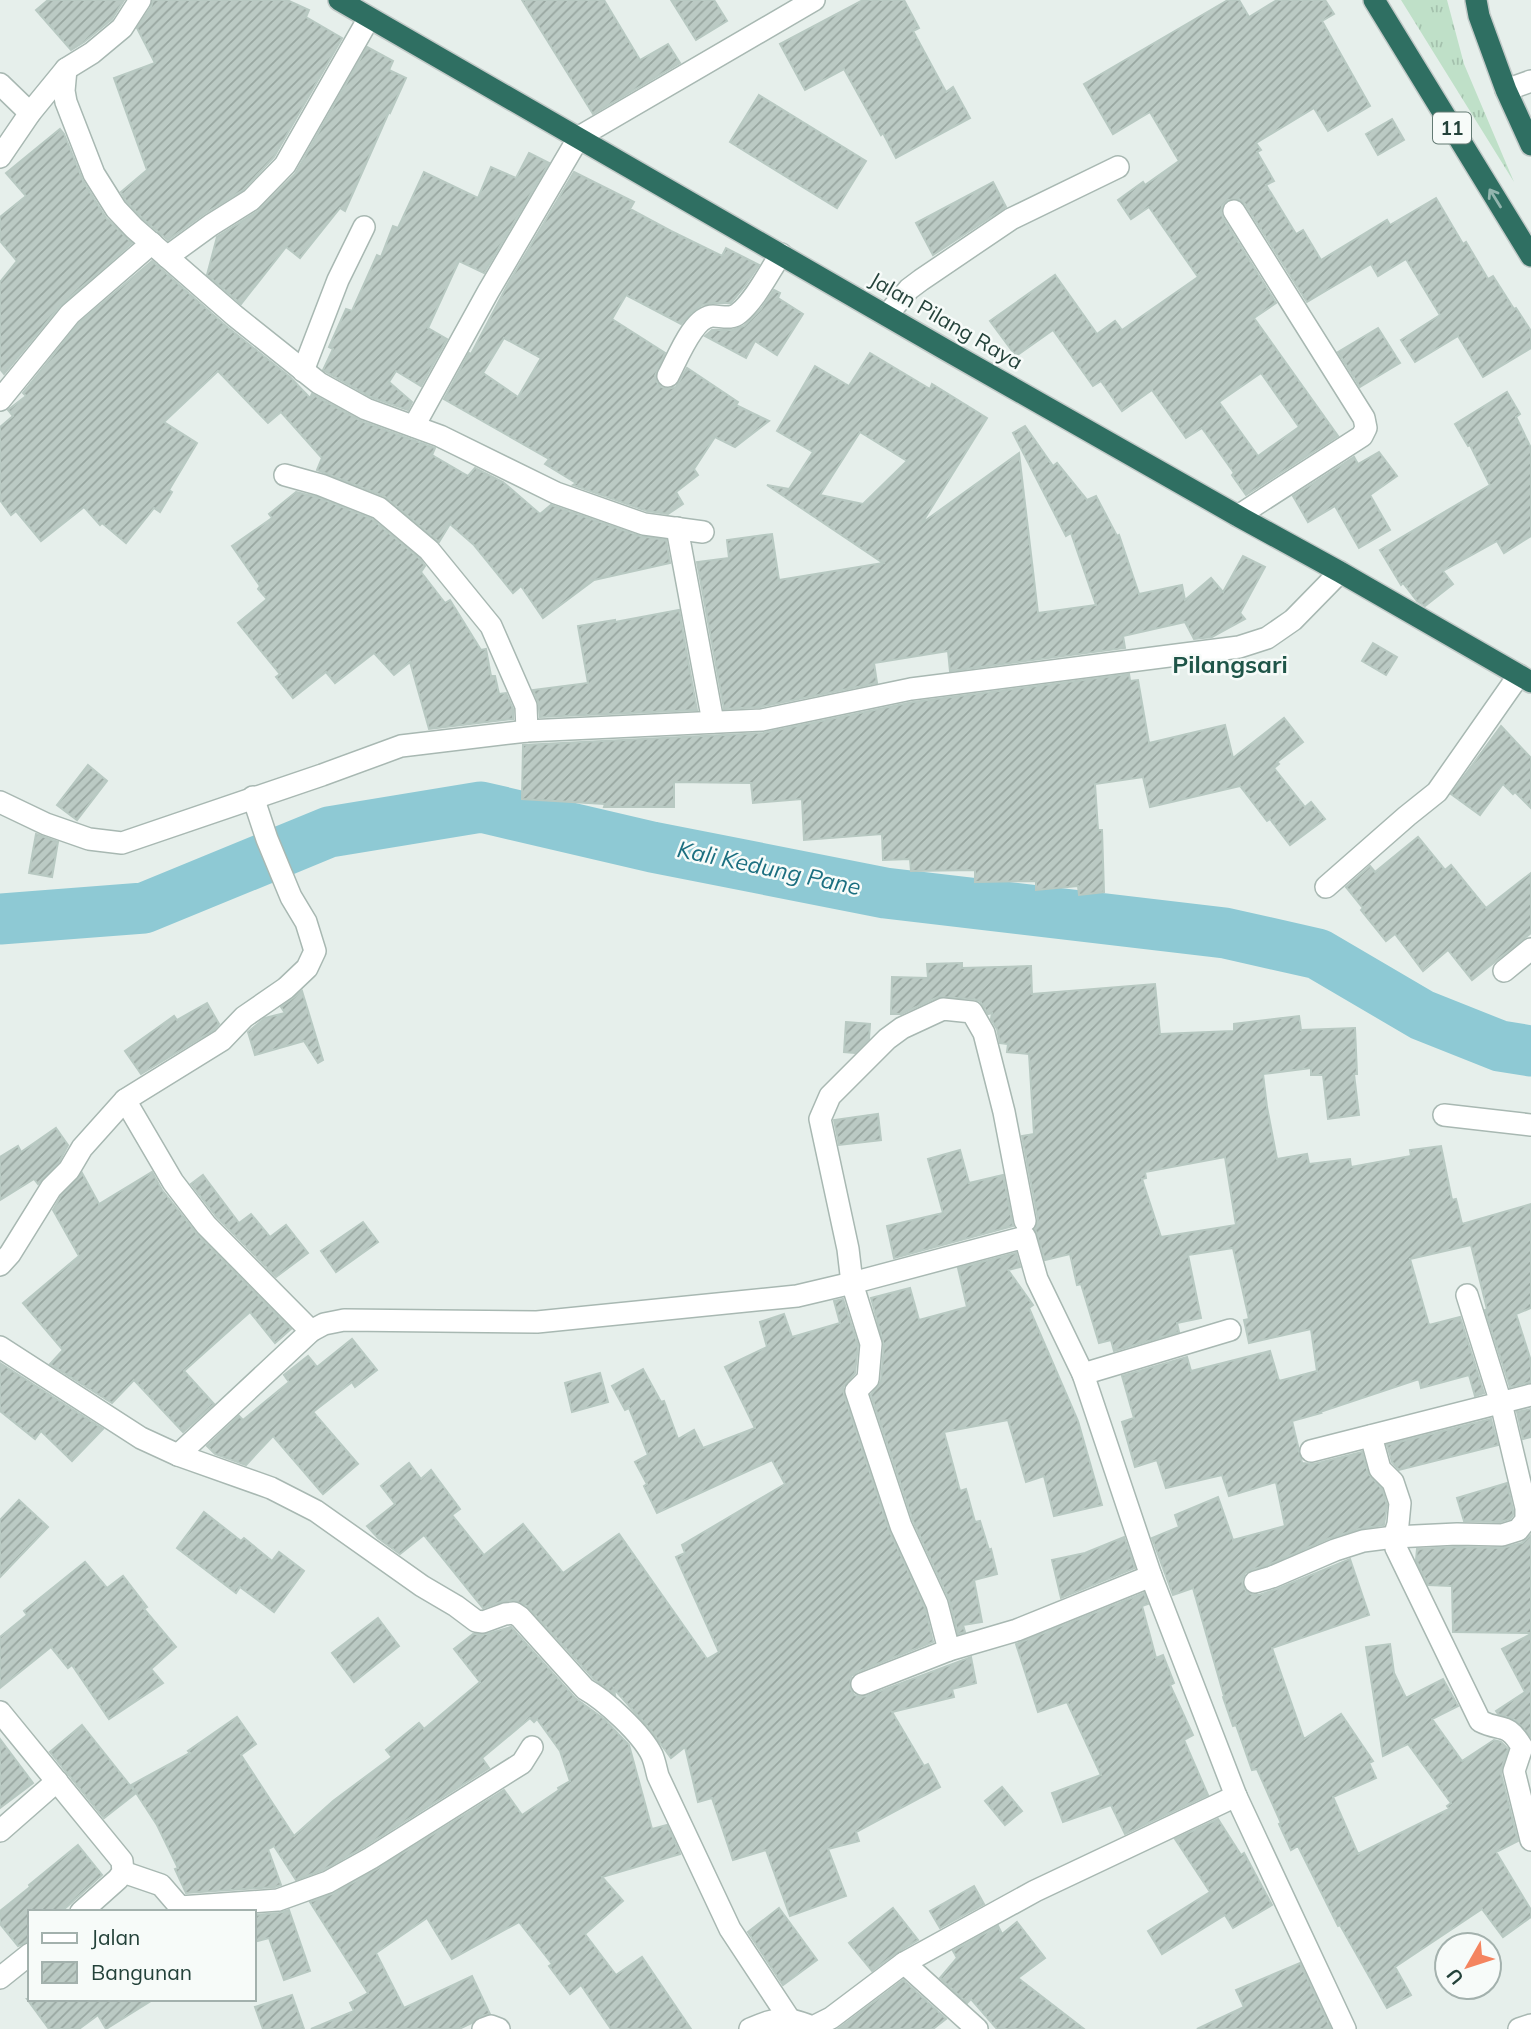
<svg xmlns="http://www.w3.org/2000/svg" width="1531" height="2029" font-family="Mulish,sans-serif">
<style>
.park{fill:url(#park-tufts)}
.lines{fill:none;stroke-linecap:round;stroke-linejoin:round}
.river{stroke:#8ec9d4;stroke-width:51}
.building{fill:url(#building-hatch);stroke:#b8c9c2;stroke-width:2;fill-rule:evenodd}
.minor-casing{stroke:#a8b8b2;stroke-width:24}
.highway-casing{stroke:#c2cac8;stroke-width:24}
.minor{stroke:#fff;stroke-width:21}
.highway{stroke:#2f6f62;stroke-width:21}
.oneway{stroke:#93b5ae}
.labels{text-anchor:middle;stroke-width:5;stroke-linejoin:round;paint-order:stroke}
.shield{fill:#f7fbf9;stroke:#637a73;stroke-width:2}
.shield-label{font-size:19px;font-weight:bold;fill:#24423a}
.street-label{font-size:21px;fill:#24423a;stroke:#f7fbf9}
.water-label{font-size:23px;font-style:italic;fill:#1c6f80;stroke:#f7fbf9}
.quarter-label{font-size:24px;font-weight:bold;fill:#1f5548;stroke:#f7fbf9}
</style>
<defs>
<pattern id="park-tufts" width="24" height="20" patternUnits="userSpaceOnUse" patternTransform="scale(1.75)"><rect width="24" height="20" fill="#bfe0c8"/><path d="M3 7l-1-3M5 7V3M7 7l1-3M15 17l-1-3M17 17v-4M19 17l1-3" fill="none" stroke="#a4c1ad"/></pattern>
<pattern id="building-hatch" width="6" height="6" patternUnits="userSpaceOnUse" patternTransform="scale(1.75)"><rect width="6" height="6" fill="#bbcac4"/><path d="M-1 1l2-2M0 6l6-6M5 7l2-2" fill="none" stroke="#98a6a0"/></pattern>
</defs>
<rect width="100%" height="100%" fill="#e6efeb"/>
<!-- park -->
<path class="park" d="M1401 0H1447L1464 64 1514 182Z"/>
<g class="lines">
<!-- river -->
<path class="river" d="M0 919 144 908 329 832 481 807 652 847 885 893 1225 933 1318 954 1422 1015 1500 1046 1531 1051"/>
</g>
<!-- building -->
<g class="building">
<path d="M48 0H124L112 19 84 42 71 50 36 10Z"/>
<path d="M153 0H287L309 10 306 17 342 38 274 157 243 190 204 214 168 240 143 219 126 201 121 192 147 170 114 78 155 63 137 28 151 7Z"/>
<path d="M522 0H604L640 60 668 44 680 63 593 114Z"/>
<path d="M671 0H714L727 21 696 40Z"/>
<path d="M863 0H904L919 28 913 31 946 92 953 87 970 118 896 158 883 133 881 135 844 69 805 90 780 44Z"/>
<path d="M1228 0H1239L1249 17 1277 0H1325L1334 14 1322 21 1370 106 1328 131 1314 108 1256 143 1261 150 1257 152 1274 181 1266 185 1296 234 1303 230 1321 260 1387 220 1390 225 1436 198 1463 244 1466 242 1488 279 1493 276 1514 309 1516 308 1531 331V348L1483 377 1458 336 1415 362 1401 340 1440 315 1406 259 1378 276 1371 264 1307 302 1245 204 1239 199 1228 200 1222 206 1221 212 1223 218 1276 303 1254 318 1338 436 1246 495 1232 475 1234 473 1202 428 1186 438 1152 390 1122 411 1101 381 1093 386 1053 330 1016 356 990 321 1055 275 1097 334 1115 321 1122 330 1198 277 1149 207 1131 219 1118 200 1143 182 1145 185 1179 161 1150 112 1113 134 1084 84ZM1261 373 1299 427 1258 456 1219 402Z"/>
<path d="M367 47 393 61 389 70 406 78 390 113 389 112 345 211 340 208 300 258 286 247 241 304 207 275 217 237 258 211 295 174Z"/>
<path d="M759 95 866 161 837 208 730 142Z"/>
<path d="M1392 119 1404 140 1378 155 1366 134Z"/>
<path d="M60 129 64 134 83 181 106 218 132 243 60 306 4 374 0 369V282L17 261 0 241V217L26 196 6 173Z"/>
<path d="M529 153 549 163 484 273 459 261 428 328 447 339 421 386 396 371 389 382 412 402 408 410 371 397 323 370 333 349 329 347 346 309 352 311 377 255 381 257 393 226 398 228 424 172 478 198 491 167 516 178Z"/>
<path d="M574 172 634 202 630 209 671 231 722 256 726 248 759 265 745 286 731 303H713L702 305 691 313 681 324 626 295 612 319 665 353 655 376 657 382 661 387 668 389 676 387 687 368 738 402 736 405 769 421 735 447 715 437 694 469 698 475 676 492 683 504 668 514 647 511 573 485 576 483 545 464 549 459 444 399 469 353 471 354 508 284ZM504 338 541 358 518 397 483 373Z"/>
<path d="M993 182 1006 207 933 255 916 223Z"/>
<path d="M152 261 226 326 290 377 310 398 312 394 361 421 435 448 432 455 468 476 475 468 503 482 540 514 551 505 640 536 666 540 670 563 594 580 543 618 521 586 513 593 474 545 450 524 439 542 384 496 317 470 322 458 281 412 268 423 218 371 164 422 197 443 169 490 172 492 160 512 154 508 126 543 102 523 100 525 84 507 41 541 16 511 11 515 0 500V427L13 416 8 410 26 396 23 393 79 323Z"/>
<path d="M774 290 780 293 778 298 803 314 777 355 755 341 746 358 705 336 712 330H732L744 326 761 309Z"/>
<path d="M1378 328 1400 363 1360 387 1338 352Z"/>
<path d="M870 353 930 389 932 384 987 418 922 523 1019 453 1038 613 1096 605 1071 533 1066 536 1013 433 1025 426 1053 466 1057 463 1087 500 1096 496 1117 536 1119 535 1139 594 1182 585 1185 600 1211 578 1223 592 1243 556 1265 567 1240 613 1245 619 1212 637 1194 639 1185 622 1123 636 1125 648 950 671 948 651 874 663 877 683 760 707 724 709 697 562 729 558 727 540 772 534 779 580 883 563 767 485 789 489 813 452 777 431 815 366 849 386ZM860 432 907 461 863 504 820 495Z"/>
<path d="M1507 392 1520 414 1516 417 1531 448V536L1504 553 1497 541 1443 571 1453 584 1425 606 1417 601 1403 583 1401 585 1380 550 1490 485 1470 445 1468 446 1455 424Z"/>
<path d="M1379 452 1397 476 1370 495 1390 530 1359 548 1335 506 1308 522 1293 496 1354 457 1358 464Z"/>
<path d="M296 492 317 497 372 519 420 559 425 566 421 572 445 603 450 600 481 650 486 649 491 676H495L499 694 506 693 513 709V719L429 729 410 662 394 675 374 653 335 683 326 672 293 698 276 677 280 674 238 623 267 599 258 589 260 586 232 546 272 518 269 514Z"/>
<path d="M679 610 697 710 540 717 538 701 533 690 588 683 578 626 615 620V622Z"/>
<path d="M1373 643 1397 657 1386 675 1362 661Z"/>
<path d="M1129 674 1130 681 1138 680 1149 743 1225 725 1233 758 1284 718 1303 742 1277 762 1279 764 1274 768 1305 807 1311 802 1325 819 1290 845 1270 819 1267 821 1240 786 1150 807 1143 777 1095 784 1098 830H1102L1104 892 1079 895 1078 886 1036 890V881L975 882V870L911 871 910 859 883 860 882 834 804 840 802 799 753 803 751 783 674 782V807H604L605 804 522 799 523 745 763 733 913 702Z"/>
<path d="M1501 726 1531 758V808L1515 792 1513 794 1503 784 1480 815 1451 794Z"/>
<path d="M88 765 107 781 77 820 57 805Z"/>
<path d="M36 834 58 842 52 877 29 873Z"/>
<path d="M1418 837 1445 870 1451 865 1486 908 1531 873V933L1472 980 1448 950 1423 971 1395 934 1386 941 1361 910 1363 908 1346 887 1370 866 1375 872Z"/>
<path d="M962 963V968L1031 966 1032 994 1155 984 1160 1034 1234 1031V1024L1299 1016 1301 1030 1355 1028 1357 1074H1354L1359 1115 1328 1119 1323 1075H1311V1068L1263 1074 1267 1107 1277 1159 1307 1154 1309 1164 1350 1159 1351 1167 1411 1156 1410 1150 1441 1146 1452 1200 1456 1199 1462 1224 1531 1204V1308L1516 1314 1531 1361V1382L1510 1387 1485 1310 1487 1309 1471 1245 1410 1259 1429 1325 1460 1317 1484 1393 1475 1396 1469 1375 1421 1388 1419 1379 1320 1412 1321 1413 1292 1421 1302 1463 1314 1464 1362 1452 1368 1473 1382 1489 1387 1505 1384 1525 1359 1529 1330 1538 1268 1565 1251 1570 1245 1573 1242 1580 1243 1586 1247 1592 1253 1595H1259L1277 1589 1350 1559 1369 1615 1272 1648 1304 1739 1341 1714 1373 1761 1369 1763 1376 1778 1333 1797 1358 1854 1449 1809 1447 1806 1451 1803 1408 1744 1383 1756 1366 1647 1390 1644 1394 1673 1406 1698 1443 1679 1458 1706 1432 1719 1462 1761 1494 1740 1501 1742 1508 1749 1502 1767 1501 1774 1518 1841 1496 1852 1531 1910V1917L1503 1937 1482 1909 1395 1967 1411 1995 1387 2008 1340 1925 1338 1926 1298 1846 1291 1850 1279 1824 1281 1823 1257 1769 1252 1770 1236 1725 1233 1726 1223 1697 1224 1696 1193 1588 1173 1595 1152 1538 1179 1527 1175 1515 1218 1497 1233 1540 1285 1526 1276 1482 1229 1496 1222 1475 1166 1488 1157 1460 1135 1467 1122 1422 1134 1418 1122 1376 1187 1357 1191 1371 1270 1351 1279 1381 1317 1371 1311 1329 1249 1343 1244 1320 1249 1319 1233 1248 1188 1255 1201 1318 1177 1323 1179 1332 1114 1351 1111 1340 1099 1343 1081 1284 1077 1285 1070 1254 1045 1260 1035 1229 1038 1219 1022 1136 1034 1134 1029 1054 1007 1052 1008 1044 1000 1043 997 1029 991 1019 992 1013 988 1014 980 1001 974 999 938 997 901 1014H891L892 977 928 978 927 964ZM1225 1157 1236 1225 1161 1237 1142 1179 1146 1178 1145 1172Z"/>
<path d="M302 991 323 1060 318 1063 304 1041 255 1055 248 1032 265 1018 285 1013 281 1007Z"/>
<path d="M207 1003 219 1024 214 1030 141 1074 125 1051 174 1016 177 1020Z"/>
<path d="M846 1022 870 1024 869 1039 855 1053 844 1052Z"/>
<path d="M878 1114 881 1140 839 1145 834 1120Z"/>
<path d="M56 1128 68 1145 59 1162 38 1184 34 1179 0 1200V1157L18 1146 21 1152Z"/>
<path d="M960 1150 969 1183 1003 1175 1013 1226 894 1258 887 1226 943 1213 928 1159Z"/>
<path d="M152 1172 162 1190 197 1234 291 1329 275 1343 250 1312 184 1371 214 1404 183 1432 134 1380 112 1403 50 1364 63 1350 23 1303 79 1256 53 1210 61 1196 82 1173 99 1204Z"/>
<path d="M203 1175 239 1223 251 1214 270 1237 286 1225 308 1253 276 1277 216 1216 191 1184Z"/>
<path d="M363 1222 378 1242 336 1272 321 1251Z"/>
<path d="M1016 1253 1020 1267 1008 1270 1033 1305 1029 1308 1078 1421 1102 1505 1054 1516 1044 1476 1026 1482 1008 1420 944 1432 960 1491 966 1489 975 1522 980 1521 989 1550 991 1549 997 1574 974 1580 982 1622 963 1625 965 1632 958 1634 949 1599 913 1521 871 1395 881 1381 884 1345 871 1298 910 1288 919 1320 967 1307 958 1268Z"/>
<path d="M843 1299 858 1345 855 1373 843 1387 844 1395 889 1530 925 1608 933 1642 857 1672 851 1676 850 1688 854 1695 861 1697 867 1696 971 1657 976 1683 952 1689 954 1697 892 1712 924 1766 928 1764 940 1787 856 1832 859 1841 828 1849 846 1896 790 1916 766 1850 733 1860 712 1798 698 1802 685 1747 671 1758 650 1729 614 1689 615 1695 594 1679 527 1606 513 1600 501 1602 483 1608 424 1535 400 1554 378 1538 367 1526 395 1504 381 1486 409 1463 421 1479 431 1470 460 1509 452 1515 484 1555 523 1524 563 1573 619 1534 707 1659 719 1652 676 1557 685 1553 682 1545 785 1484 772 1460 657 1513 644 1486 647 1484 635 1462 648 1455 629 1408 625 1410 612 1386 643 1369 661 1402 664 1401 678 1439 694 1430 703 1448 755 1428 725 1367 767 1347 760 1322 784 1314 792 1337 840 1323 834 1301Z"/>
<path d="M352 1339 377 1370 355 1387 352 1382 313 1412 358 1464 323 1494 273 1436 246 1465 215 1454 207 1446 239 1416 243 1420 289 1382 284 1375 308 1356 317 1367Z"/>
<path d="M0 1363 103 1429 72 1461 41 1431 35 1439 0 1411Z"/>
<path d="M600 1373 608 1402 572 1412 565 1383Z"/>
<path d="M1531 1409V1437L1523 1439 1517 1412Z"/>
<path d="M1491 1419 1498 1445 1399 1470 1392 1462 1387 1445Z"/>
<path d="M1507 1483 1513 1510V1515L1510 1519 1500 1522 1464 1521 1457 1498Z"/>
<path d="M19 1500 48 1527 0 1577V1520Z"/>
<path d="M204 1512 241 1541 244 1538 272 1561 279 1552 304 1571 274 1612 240 1587 236 1593 177 1548Z"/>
<path d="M1531 1535V1633L1453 1632 1452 1586 1428 1585 1416 1560 1417 1549 1457 1547 1502 1548 1522 1543Z"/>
<path d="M1124 1537 1135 1568 1061 1598 1052 1560 1085 1553Z"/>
<path d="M85 1562 107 1588 123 1576 147 1607 144 1609 176 1647 151 1669 163 1683 109 1719 72 1665 68 1668 51 1647 0 1688V1637L27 1615 24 1611Z"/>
<path d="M1144 1593 1148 1604 1142 1606 1156 1658 1163 1655 1174 1683 1170 1685 1193 1735 1184 1740 1208 1795 1125 1834 1111 1805 1063 1822 1052 1793 1101 1775 1067 1702 1038 1712 1016 1644Z"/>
<path d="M378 1618 399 1646 354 1682 332 1653Z"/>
<path d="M511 1627 575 1698 604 1719 629 1745 652 1829 667 1825 679 1851 680 1854 602 1877 623 1901 585 1934 616 1975 642 1957 691 2029H611L581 1985 570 1994 549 1966 552 1964 519 1922 452 1959 427 1918 376 1953 404 2008 472 1976 490 2014 478 2017 472 2023 459 2029H311L354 2011 350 2003 368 1993 310 1902 334 1893 377 1869 504 1790 522 1815 559 1790 558 1788 570 1781 560 1751 537 1719 534 1722 530 1718 482 1758 489 1768 364 1847 323 1870 296 1880 274 1846 268 1849 281 1885 275 1887 186 1893 175 1869 178 1868 157 1825 131 1785 190 1753 188 1751 237 1717 256 1744 241 1755 294 1836 333 1801 392 1757 386 1750 419 1723 424 1729 480 1682 454 1649 473 1634H487Z"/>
<path d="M1531 1634V1737L1515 1720 1498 1714 1496 1711 1525 1692 1502 1649Z"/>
<path d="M82 1725 136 1793 104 1818 50 1752Z"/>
<path d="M0 1739 33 1783 0 1808Z"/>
<path d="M1002 1787 1022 1811 1005 1825 985 1801Z"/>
<path d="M1218 1819 1241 1855 1244 1853 1272 1905 1233 1928 1225 1915 1162 1954 1148 1931 1210 1892 1175 1839Z"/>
<path d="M78 1845 102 1875 61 1912H30V1941L18 1946 0 1924V1911L30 1887 29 1885Z"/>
<path d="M974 1886 984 1904 940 1928 930 1911Z"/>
<path d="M779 1908 817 1960 783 1985 748 1932Z"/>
<path d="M893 1908 918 1940 896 1953 872 1971 849 1943Z"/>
<path d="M289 1910 310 1971 284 1980 269 1938 254 1942V1915L279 1913Z"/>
<path d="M1017 1922 1045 1958 1018 1978 1084 2029H997L971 1999 967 2003 940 1978 957 1958 953 1951 998 1926 1002 1934Z"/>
<path d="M1300 1963 1331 2029H1197L1244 2007 1236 1990Z"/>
<path d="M903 1980 946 2019 933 2029H838Z"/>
<path d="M292 1995 304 2029H263L255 2007Z"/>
<path d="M27 1999H154L106 2029 98 2015 79 2029H49Z"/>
</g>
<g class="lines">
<!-- minor casing -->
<g class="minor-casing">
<g id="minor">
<path d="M66 69 64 91 66 102 94 174 116 209 134 228 235 316 319 383 366 409 440 436 556 493 644 524 703 532"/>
<path d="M0 84 30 113"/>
<path d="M1506 90 1531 81"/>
<path d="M0 157 30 113 66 69 92 53 122 28 140 0"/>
<path d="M1234 211 1364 418 1366 428 1362 436 1238 516"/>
<path d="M167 257 211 225 251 200 285 165 369 18"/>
<path d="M887 315 909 289 921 280 1011 219 1118 167"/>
<path d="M303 371 338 280 364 227"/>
<path d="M668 376C677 360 693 316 713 316 722 316 731 320 739 313 755 300 769 272 781 254"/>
<path d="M0 400 70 314 152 243"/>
<path d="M414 426 488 292 579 137 814 0"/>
<path d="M285 475 321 485 379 508 429 550 491 626 526 706 527 731"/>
<path d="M677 528 713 722"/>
<path d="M0 802 46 824 89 839 122 843 322 775 401 746 527 731 762 720 911 689 1239 647 1267 638 1293 620 1340 572"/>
<path d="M1326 887 1407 816 1437 792 1519 675"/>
<path d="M1504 971 1531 949"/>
<path d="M125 1100 173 1182 206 1225 311 1331"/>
<path d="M1444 1115 1531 1125"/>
<path d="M0 1265 10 1254 51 1188 69 1170 82 1148 125 1100 222 1040 244 1017 286 988 307 968 315 951 306 922 291 897 267 839 253 797"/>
<path d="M0 1347 141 1438 178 1455 271 1488 316 1511 422 1586 456 1606 476 1621 483 1622 505 1614 514 1613 520 1617 585 1689C605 1700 642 1734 652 1755 655 1762 656 1769 658 1776L730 1929 796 2029"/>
<path d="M1083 1374 1230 1330"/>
<path d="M1371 1436 1380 1469 1393 1482 1400 1503 1398 1524 1394 1537 1396 1548 1480 1721C1501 1732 1507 1721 1522 1747L1514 1771 1531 1840"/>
<path d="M1311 1451 1531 1395"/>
<path d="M178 1455 311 1331 324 1324 344 1320 537 1322 797 1296 852 1283 1025 1237 1037 1279 1083 1374 1151 1576 1236 1796 1345 2029"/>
<path d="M1255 1582 1272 1577 1335 1550 1363 1541 1394 1537 1457 1534 1502 1535 1518 1530 1526 1520V1508L1501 1403 1467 1295"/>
<path d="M949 1650 937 1604 901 1526 856 1391 868 1379 871 1344 852 1283 848 1249 820 1119 830 1096 887 1039 902 1028 943 1009 972 1012 984 1033 1004 1112 1025 1221"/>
<path d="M862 1684 949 1650 1017 1630 1151 1576"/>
<path d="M0 1712 122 1861 123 1872 118 1879 81 1912"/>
<path d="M0 1831 57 1781"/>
<path d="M123 1872 161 1885 180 1907 278 1900 328 1882 371 1858 522 1763 532 1747"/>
<path d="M904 1963 977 2029"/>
<path d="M0 1978 30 1954"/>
<path d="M483 2029 491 2026 499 2029"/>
<path d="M750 2029C779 2017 783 2016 813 2027L831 2018 904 1963 1035 1891 1236 1796"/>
<path d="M1519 2029 1531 2025"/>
</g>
</g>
<!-- highway casing -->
<g class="highway-casing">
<g id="highway">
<path d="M339 0 946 350 1238 516 1340 572 1531 682"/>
<path d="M1374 0 1531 256"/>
<path d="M1476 0 1479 16 1506 90 1531 145"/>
</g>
</g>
<!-- minor -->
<use href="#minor" class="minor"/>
<!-- highway -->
<use href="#highway" class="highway"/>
</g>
<!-- one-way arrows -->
<defs><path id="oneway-shaft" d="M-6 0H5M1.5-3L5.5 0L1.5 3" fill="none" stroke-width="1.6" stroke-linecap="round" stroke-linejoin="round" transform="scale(1.75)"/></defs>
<use class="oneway" href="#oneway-shaft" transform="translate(1495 198) rotate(-122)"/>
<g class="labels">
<!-- shield labels -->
<rect class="shield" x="1433" y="112.5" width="38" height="31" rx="5"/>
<g class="shield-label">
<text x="1452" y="135">11</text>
</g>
<!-- street labels -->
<g class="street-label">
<text transform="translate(946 321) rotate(30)" y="7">Jalan Pilang Raya</text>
</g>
<!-- water labels -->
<g class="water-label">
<text transform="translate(769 868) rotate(12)" y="8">Kali Kedung Pane</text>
</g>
<!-- quarter labels -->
<g class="quarter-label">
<text x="1230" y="673">Pilangsari</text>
</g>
</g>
<!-- legend -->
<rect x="28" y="1910" width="228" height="91" fill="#f7fbf9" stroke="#a3b1ad" stroke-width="2"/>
<rect x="42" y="1933" width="35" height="10" fill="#ffffff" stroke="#a3b1ad" stroke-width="2"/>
<text x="91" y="1945" font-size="21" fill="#24423a">Jalan</text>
<rect x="42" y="1962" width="35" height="21" fill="url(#building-hatch)" stroke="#a3b1ad" stroke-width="2"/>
<text x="91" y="1980" font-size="21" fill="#24423a">Bangunan</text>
<!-- north arrow -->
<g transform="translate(1468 1966) rotate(231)"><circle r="33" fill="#f7fbf9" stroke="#a3b1ad" stroke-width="2"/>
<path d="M0-5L12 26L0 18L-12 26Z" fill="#f4845f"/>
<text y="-10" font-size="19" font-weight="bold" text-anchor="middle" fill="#24423a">U</text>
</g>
</svg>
